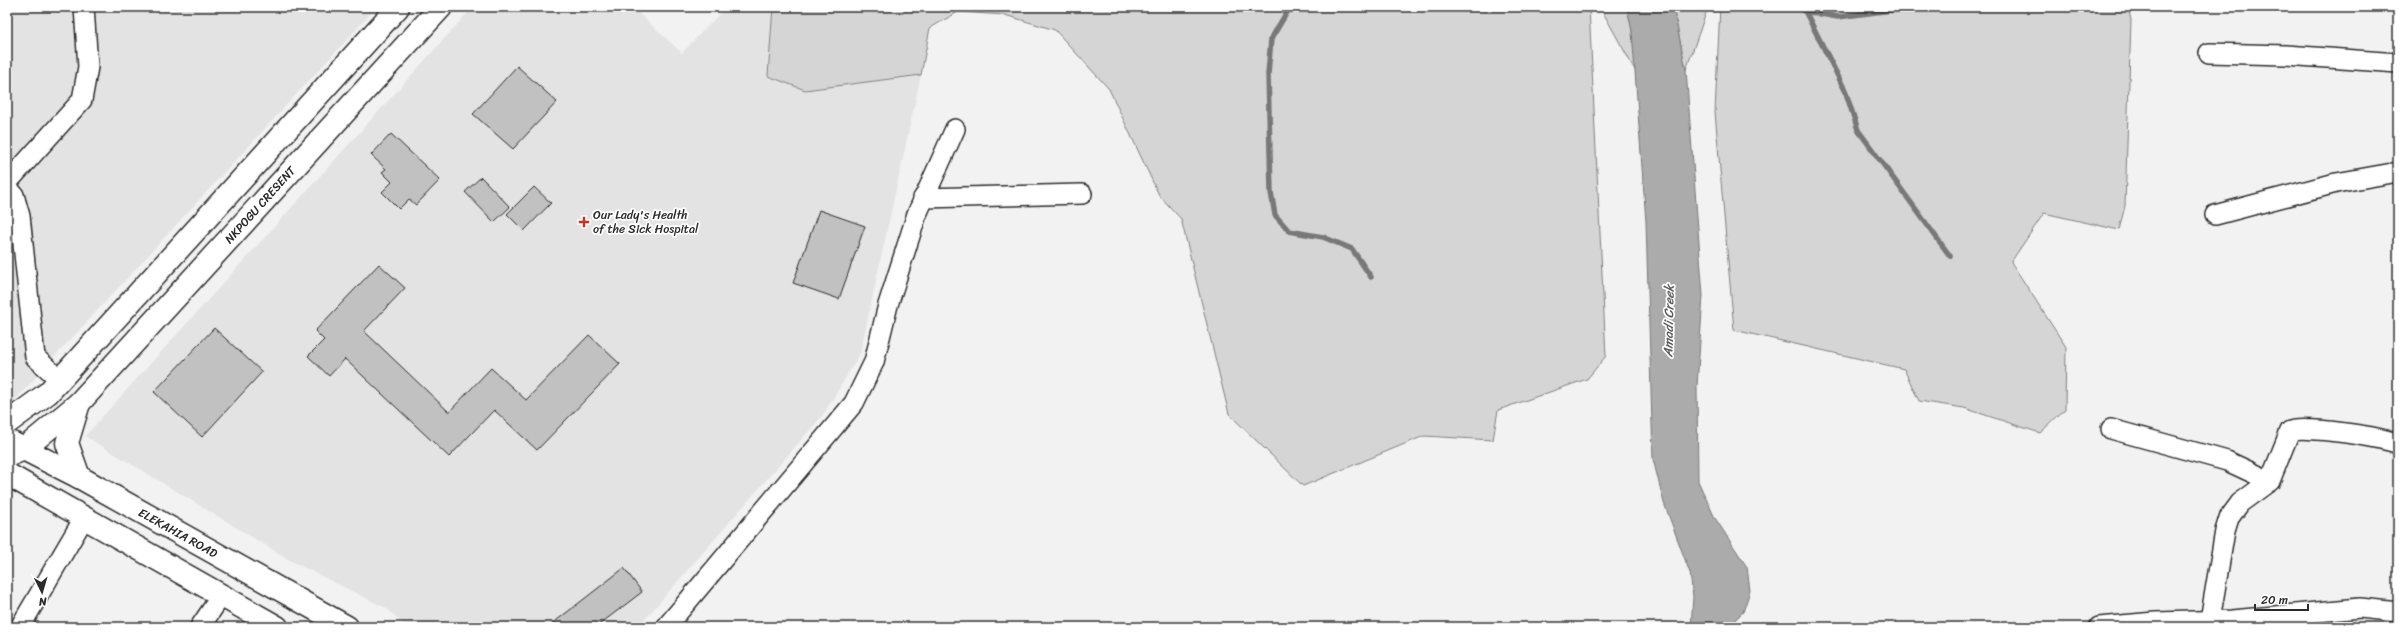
<svg xmlns="http://www.w3.org/2000/svg" width="2405" height="634" font-family="Sriracha,sans-serif">
<style>
.built{fill:#e3e3e3}
.green{fill:#d5d5d5;stroke:#808080}
.water{fill:#ababab;stroke:#787878}
.lines{fill:none;stroke-linecap:round;stroke-linejoin:round}
.stream{stroke:#787878;stroke-width:5.5}
.building{fill:#c1c1c1;stroke:#2b2b2b}
.minor-casing{stroke:#2b2b2b;stroke-width:22}
.major-casing{stroke:#2b2b2b;stroke-width:25}
.minor{stroke:#fff;stroke-width:19}
.major{stroke:#fff;stroke-width:22}
.poi-dot{fill:#c8321e;stroke:#fff;stroke-width:1.5}
.labels{text-anchor:middle;stroke-width:3.5;stroke-linejoin:round;paint-order:stroke}
.street-label{font-size:12px;fill:#2b2b2b;stroke:#fff}
.poi-label{font-size:12px;fill:#2b2b2b;stroke:#fff;text-anchor:start}
.water-label{font-size:13px;font-style:italic;fill:#585858;stroke:#fff}
</style>
<rect width="100%" height="100%" fill="#f2f2f2"/>
<filter id="ink" filterUnits="userSpaceOnUse"><feTurbulence type="fractalNoise" baseFrequency=".025" numOctaves="2"/><feDisplacementMap in="SourceGraphic" scale="8" xChannelSelector="R" yChannelSelector="G"/><feConvolveMatrix kernelMatrix="1 2 1 2 8 2 1 2 1" color-interpolation-filters="sRGB"/></filter>
<g filter="url(#ink)">
<!-- built -->
<g class="built">
<path d="M7 7H377L12 403 7 405Z"/>
<path d="M473 7H632L682 53 726 7H773L768 76 805 90 921 75 860 354 823 415 638 627H407L386 608 293 562 85 436Z"/>
</g>
<!-- green -->
<g class="green">
<path d="M773 7H1589L1606 356 1587 379 1498 410 1493 440 1424 436 1303 486 1229 414 1181 219 1159 195 1109 89 1055 30 1005 15 958 12 930 28 921 75 805 90 768 76Z"/>
<path d="M1600 7H1627L1632 31 1636 72Z"/>
<path d="M1673 7H1708L1686 70Z"/>
<path d="M1720 7H2128L2131 20 2125 206 2119 230 2044 213 2011 262 2066 347 2065 409 2040 433 1964 408 1919 401 1904 369 1734 330 1715 112Z"/>
</g>
<!-- water -->
<path class="water" d="M1627 7H1673L1686 70 1703 296 1697 386 1698 481 1715 518 1747 567 1750 591 1743 612 1731 624 1730 627H1691L1693 597 1690 573 1664 503 1653 459 1646 222 1632 31Z"/>
<g class="lines">
<!-- stream -->
<g class="stream">
<path d="M1290 7 1271 39 1268 74 1271 192 1275 215 1289 231 1323 237 1352 249 1371 277"/>
<path d="M1803 7 1845 90 1858 130 1950 256"/>
<path d="M2048 7 2050 8"/>
<path d="M1804 11 1838 17 1914 7"/>
</g>
</g>
<!-- building -->
<g class="building">
<path d="M517 66 557 102 513 149 473 114Z"/>
<path d="M391 134 440 180 416 205 409 199 399 209 382 192 392 182 382 172 386 169 371 155Z"/>
<path d="M481 177 510 207 494 222 465 192Z"/>
<path d="M534 187 551 203 524 231 507 214Z"/>
<path d="M819 210 865 226 839 299 793 283Z"/>
<path d="M379 264 405 288 364 331 449 412 491 368 526 400 589 335 620 364 537 450 494 410 449 457 345 359 329 376 308 356 324 340 315 331Z"/>
<path d="M214 328 262 372 202 437 154 392Z"/>
<path d="M624 568 642 592 596 627H548Z"/>
</g>
<g class="lines">
<!-- minor casing -->
<g class="minor-casing">
<g id="minor">
<path d="M2209 53 2286 55 2398 63"/>
<path d="M7 183 82 100 88 67 84 7"/>
<path d="M7 186 14 195 20 216 35 357 59 379"/>
<path d="M923 198 1082 194"/>
<path d="M2215 215 2336 183 2398 172"/>
<path d="M2111 429 2227 461 2270 481"/>
<path d="M2210 620 2225 531 2229 518 2240 503 2270 481 2290 431C2300 425 2385 437 2398 444"/>
<path d="M20 627 84 518"/>
<path d="M200 627 221 596"/>
<path d="M666 627 854 403 874 362 888 305 917 214 955 129"/>
<path d="M2099 627 2155 622 2232 620 2360 608 2398 612"/>
</g>
</g>
<!-- major casing -->
<g class="major-casing">
<g id="major">
<path d="M7 423 48 393 398 7"/>
<path d="M12 443 79 477 347 627"/>
<path d="M7 456 24 449 79 403 441 7"/>
<path d="M7 474 277 627"/>
<path d="M79 477 67 443 79 403"/>
</g>
</g>
<!-- minor -->
<use href="#minor" class="minor"/>
<!-- major -->
<use href="#major" class="major"/>
</g>
</g>
<!-- markers -->
<path class="poi-dot" d="M582 216h4v4h4v4h-4v4h-4v-4h-4v-4h4z"/>
<g class="labels">
<!-- street labels -->
<g class="street-label">
<text transform="translate(260 205) rotate(-48)" y="4">NKPOGU CRESENT</text>
<text transform="translate(178 533) rotate(29)" y="4">ELEKAHIA ROAD</text>
</g>
<!-- poi labels -->
<g class="poi-label">
<text x="593" y="219">Our Lady's Health<tspan x="593" dy="14">of the Sick Hospital</tspan></text>
</g>
<!-- water labels -->
<g class="water-label">
<text transform="translate(1668 321) rotate(-89)" y="5">Amadi Creek</text>
</g>
</g>
<!-- margin -->
<rect width="2405" height="634" fill="none" stroke="#fff" stroke-width="24"/>
<rect x="12" y="12" width="2381" height="610" fill="none" stroke="#2b2b2b" stroke-width="1.5" filter="url(#ink)"/>
<!-- north arrow -->
<g transform="translate(42 592) rotate(175)" stroke="#ffffff" stroke-width="3" paint-order="stroke">
<path d="M0-3L7 15L0 10L-7 15Z" fill="#2b2b2b"/>
<text y="-6" font-size="11" font-weight="bold" text-anchor="middle" fill="#2b2b2b">N</text>
</g>
<!-- scale -->
<path d="M2255 604v6h53v-6" fill="none" stroke="#2b2b2b" stroke-width="2"/>
<text x="2261" y="604" font-size="12" fill="#2b2b2b" stroke="#ffffff" stroke-width="3" paint-order="stroke">20 m</text>
</svg>
